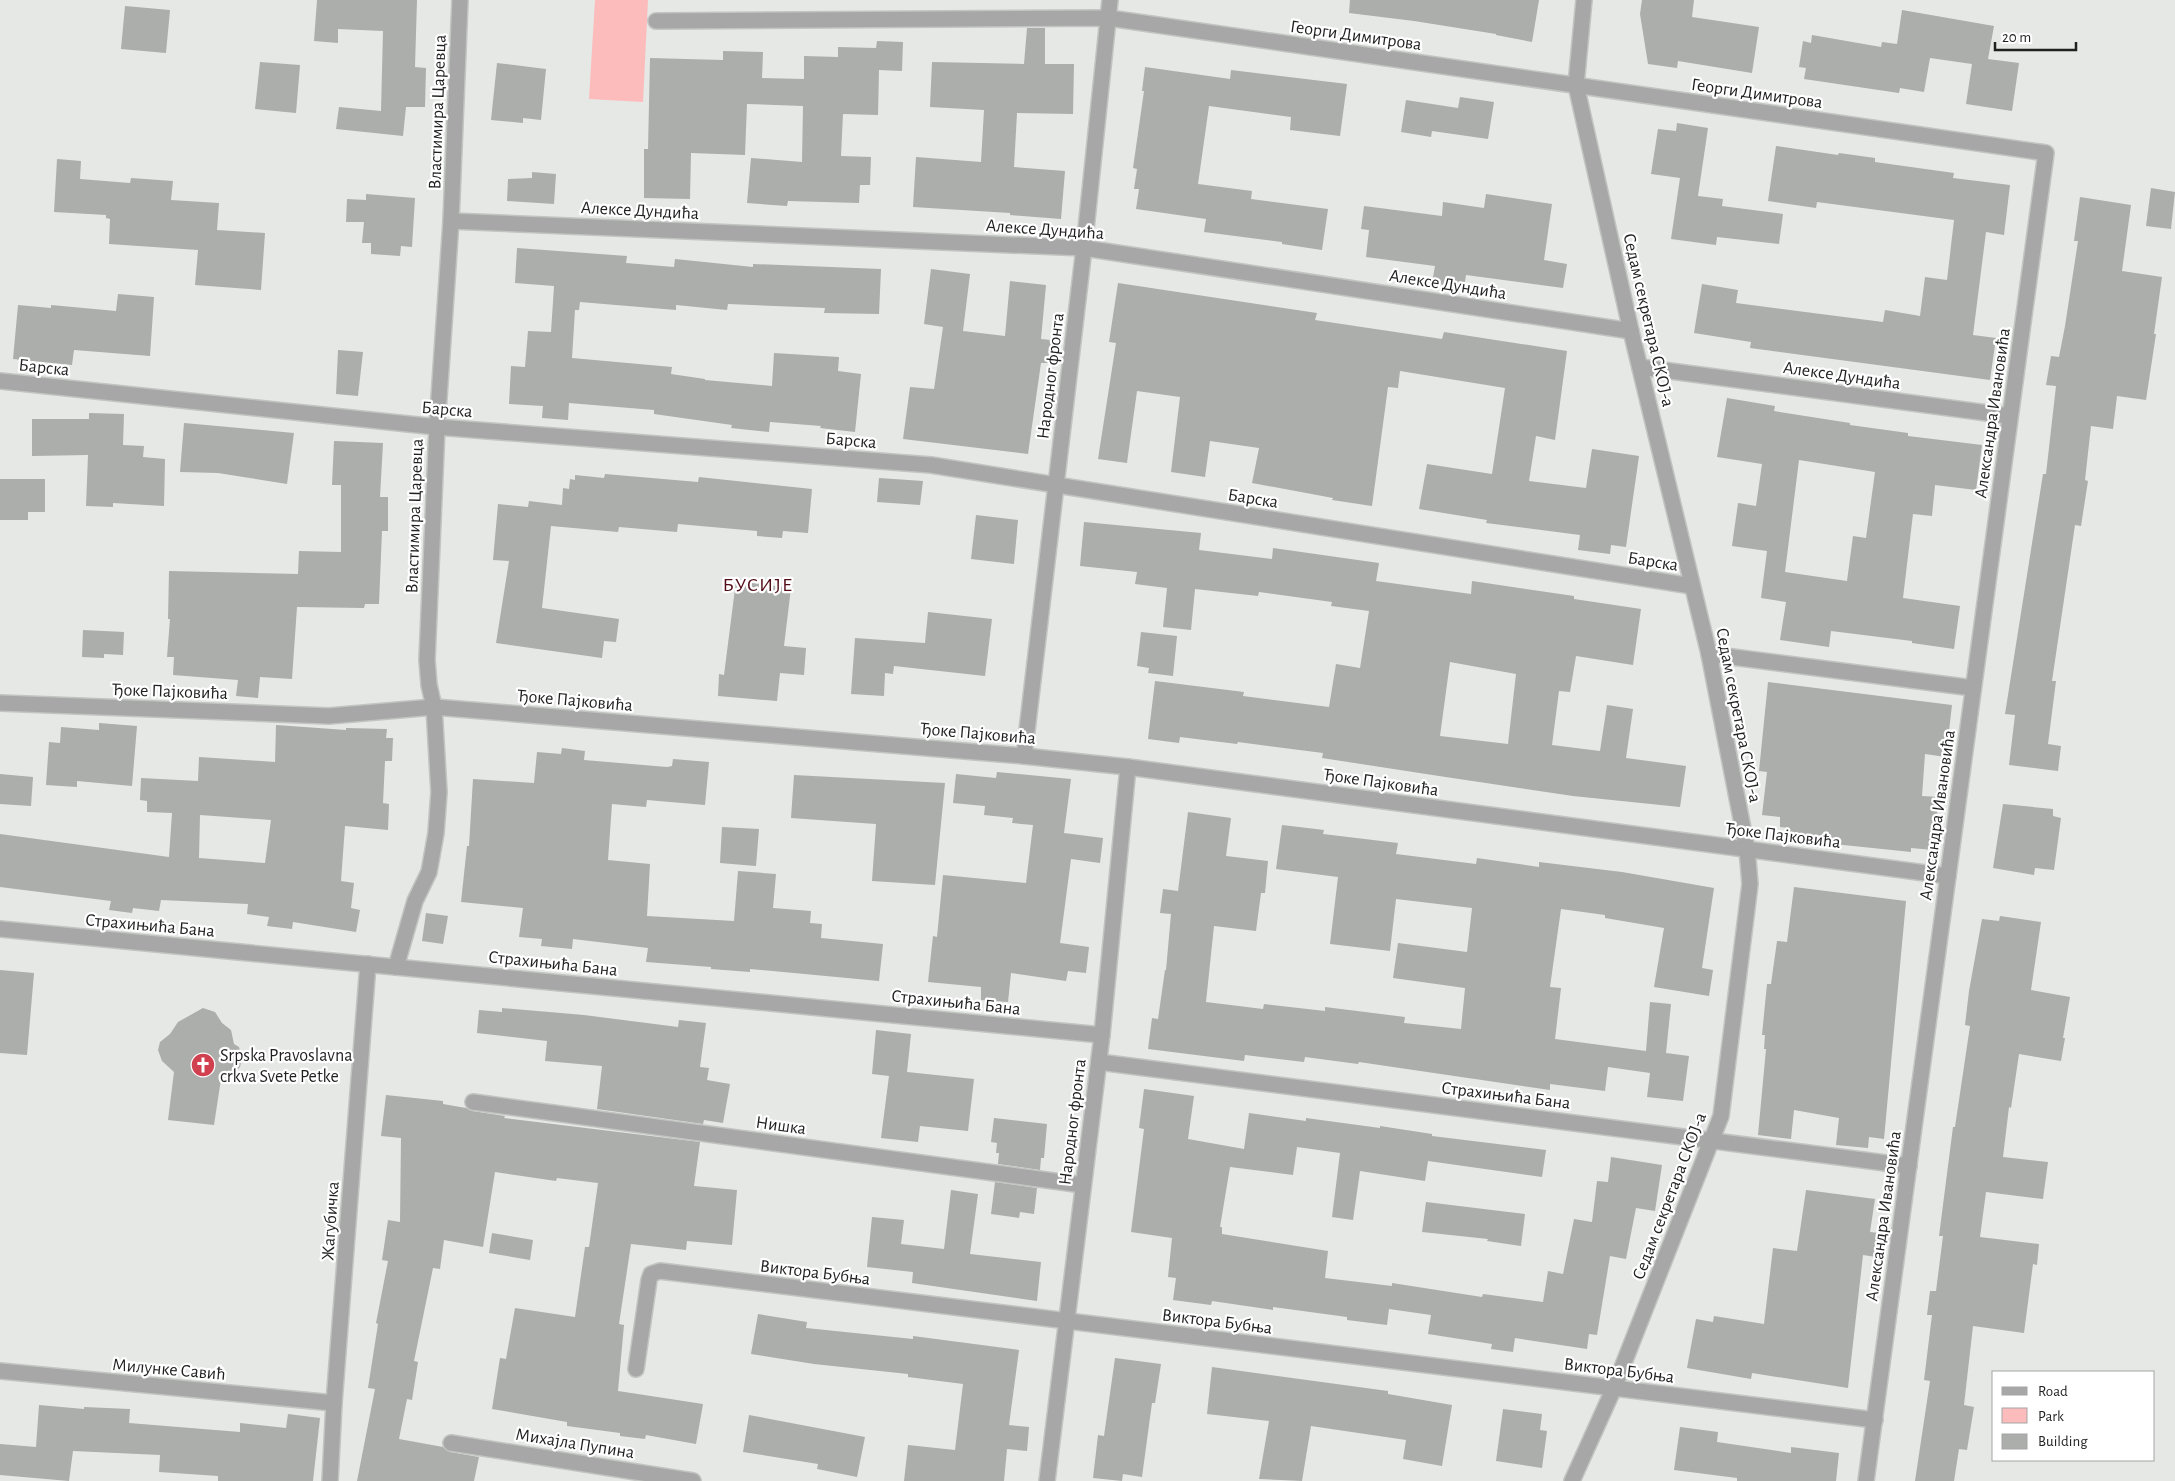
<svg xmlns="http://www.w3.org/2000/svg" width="2175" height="1481" font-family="'Alegreya Sans',sans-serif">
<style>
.green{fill:#fdbcbc}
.building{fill:#abaeab;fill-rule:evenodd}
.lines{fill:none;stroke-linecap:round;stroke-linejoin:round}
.minor-casing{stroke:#c1c4c1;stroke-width:18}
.minor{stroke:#a6a7a6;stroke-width:15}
.labels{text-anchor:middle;stroke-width:4.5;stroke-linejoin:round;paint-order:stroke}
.street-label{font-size:18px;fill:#1f201f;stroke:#fff}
.poi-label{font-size:18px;fill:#1f201f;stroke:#fff;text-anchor:start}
.quarter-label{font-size:20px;letter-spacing:1px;fill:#520c16;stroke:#fff}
</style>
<rect width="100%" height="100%" fill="#e5e8e5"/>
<!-- green -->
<path class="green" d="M595 0H648L643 102 589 99Z"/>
<!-- building -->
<g class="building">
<path d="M317 0H417L415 67 426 68 425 107H406L403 136 336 129 339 107 381 111 383 31 338 29V43L314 41Z"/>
<path d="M1350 0H1539L1532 42 1496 35V34L1414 21 1349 13Z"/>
<path d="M1642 0H1694L1692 17 1759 27 1752 73 1678 61 1677 68 1648 64 1640 14Z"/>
<path d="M125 6 170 10 166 53 121 49Z"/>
<path d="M1902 10 1994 26 1988 59 2019 63 2012 111 1966 104 1972 64 1930 58 1924 92 1900 88 1899 93 1804 79 1806 68 1799 67 1803 41 1811 43 1812 35 1881 47 1882 42 1897 44Z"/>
<path d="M1027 28H1045V64H1074L1073 114 1017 113 1014 167 1065 171 1061 219 1010 215V213L913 207 916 157 981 162 984 110 930 107 932 62 1024 64Z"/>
<path d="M877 41 903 42 902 71 879 70 878 115 843 114 841 156 871 157 870 185H860L859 203 788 201 787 206 747 203 751 158 802 162 803 106 747 104 745 155 691 153 690 199 644 198V149H648L650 58 723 60V51L763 52 762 78 804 79V56L838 57V47L876 48Z"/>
<path d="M260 62 300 65 296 113 255 109Z"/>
<path d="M497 63 546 69 541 120 523 118V123L491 120Z"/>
<path d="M1145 67 1230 79 1231 70 1347 84 1340 136 1290 130 1291 117 1209 106 1198 184 1252 191 1251 199 1328 209 1322 250 1282 244V242L1204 232 1206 219 1136 209 1139 189H1134L1137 169 1133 168 1144 91H1142Z"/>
<path d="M1460 97 1494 102 1488 139 1432 131 1431 137 1401 132 1406 100 1458 108Z"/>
<path d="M1677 123 1708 128 1698 196 1723 199 1722 206 1783 214 1779 244 1717 237 1716 245 1671 239 1680 178 1651 174 1658 129 1676 131Z"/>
<path d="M1776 146 1838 155 1839 153 1875 158V162L1954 173 1953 178 2010 185 2004 235 1986 232 1973 335 1996 338 1990 380 1750 348 1751 342 1694 333 1702 284 1738 290 1736 303 1883 322 1885 310 1920 316 1925 277 1947 280 1954 220 1817 202 1816 208 1768 201Z"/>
<path d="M57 159 81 161 80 179 130 183 131 178 173 181 171 200 219 203 217 230 265 233 261 290 195 285 198 250 109 244 110 219 106 218V215L54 212Z"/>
<path d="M532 172 556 174 554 204 507 201 508 179 532 178Z"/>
<path d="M2151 188 2175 192 2171 229 2146 226Z"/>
<path d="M366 194 415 198 412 247 401 246 400 256 371 254V243H362L364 222H346L347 199 366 200Z"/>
<path d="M1486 194 1552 204 1544 260 1567 264 1563 288 1466 275 1464 288 1432 283 1435 266 1366 257 1369 230 1361 229 1364 206 1442 216 1443 202 1484 208Z"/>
<path d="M2080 197 2131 205 2122 271 2162 277 2154 334H2156L2146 400 2117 396 2113 429 2091 426 2085 480 2088 481 2081 526 2075 525 2052 681H2056L2048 744 2061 746 2058 771 2009 765 2015 715 2005 714 2043 474H2046L2056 386 2046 385 2051 356 2059 357 2065 326 2078 241H2074Z"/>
<path d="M517 248 627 256 626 263 674 267 675 259 753 267V264L881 269 879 314 824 313 825 308 728 304 727 310 676 305V310L580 302 579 310H575L572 358 672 367 671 374 705 379V380L772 386 774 353 839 357 838 371 861 374 855 432 820 428 821 426 770 422 769 432 731 428 732 425 654 414V410L569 403 568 420 542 418 543 406 509 404 511 366 525 367 528 331 551 332 554 286 515 283Z"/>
<path d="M931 269 970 274 963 331 1005 336 1010 281 1046 285 1041 339 1051 340 1049 363H1041L1028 454 903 439 910 387 934 389 943 327 924 324Z"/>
<path d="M1118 283 1317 313 1315 320 1442 339 1444 332 1567 351 1555 440 1536 436 1529 481 1586 488 1592 449 1639 456 1626 547 1611 545 1610 554 1578 550 1580 535 1486 523 1487 520 1419 509 1427 464 1492 474 1505 388 1400 371 1398 388 1388 387 1372 506 1332 500 1333 498 1252 483 1259 448 1210 441 1205 477 1171 472 1180 397 1137 391 1127 463 1098 459 1116 343 1109 342Z"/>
<path d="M118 294 154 297 150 356 74 350 72 365 13 359 18 305 51 308V305L116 311Z"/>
<path d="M338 350 363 352 358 396 336 394Z"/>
<path d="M1727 398 1775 406 1774 411 1850 423V425L1908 433V436L1982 445 1976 490 1935 485 1932 516 1913 514 1903 598 1960 606 1954 649 1912 643V641L1831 631 1829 647 1780 640 1786 602 1761 598 1767 551 1732 546 1738 503 1756 506 1762 464 1717 457ZM1799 460 1875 472 1866 538 1853 536 1847 581 1785 572Z"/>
<path d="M89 413 124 414 123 445 144 446 143 457 165 459 164 506 113 503V507L86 506 88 455 32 456V419H89Z"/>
<path d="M184 423 294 433 287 484 218 473 180 472Z"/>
<path d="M334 441 383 443 380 497H388V531H382L379 604H365L364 608 297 607 292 679 260 677 258 698 236 696 238 680 173 675 174 657H167L170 619H168L169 571 298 574 299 551 341 552V485H332Z"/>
<path d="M605 474 698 482 699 477 812 489 808 533 783 531 782 538 757 536V531L678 524 677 532 619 527 618 532 551 526 542 608 619 619 616 642 604 641 602 658 496 643 509 561 493 560 498 504 528 507 529 501 562 505 563 488 569 489 570 479 575 480V475L604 478Z"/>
<path d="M879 478 923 481 920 505 877 502Z"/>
<path d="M0 479H45V512H28V520H0Z"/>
<path d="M976 515 1018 520 1014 564 971 559Z"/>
<path d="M1084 522 1201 533 1199 550 1272 559 1273 548 1379 563 1376 581 1471 594 1472 581 1574 596V599L1641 609 1633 665 1576 656 1570 692 1559 691 1552 745 1600 751 1607 705 1633 709 1626 758 1686 766 1680 807 1573 796 1439 776 1322 758 1323 753 1238 742 1237 744 1180 737 1179 743 1148 739 1155 681 1244 692 1243 696 1329 707 1336 664 1360 668 1369 611 1331 606 1332 602 1259 592 1258 596 1195 589 1191 630 1163 627 1167 588 1135 584 1137 572 1080 566ZM1450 662 1516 674 1508 744 1440 736Z"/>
<path d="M736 581 791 588 784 646 806 648 804 675 780 673 777 701 718 696 719 674 724 675Z"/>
<path d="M928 612 992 619 985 676 894 666 893 674 885 673 884 696 851 694 855 638 925 643Z"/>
<path d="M83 630 124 632 123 655 104 654V658L82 657Z"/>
<path d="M1141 632 1177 636 1173 676 1148 673 1149 668 1137 666Z"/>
<path d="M1768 682 1952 705 1946 757 1925 754 1922 796 1939 797 1933 850 1911 848V852L1805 841V836L1788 835 1789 828 1780 827V817L1762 815 1767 772 1759 771Z"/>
<path d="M99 723 137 726 132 786 77 781V787L46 785 49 742 60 743 61 727 99 730Z"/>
<path d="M276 725 346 730V728L387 729 386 738H393L392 761H385L383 803 389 804 388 830 345 826 341 881 354 883 351 908 360 910 356 932 293 922 292 929 267 926 269 917 247 914 248 904 161 900 159 911 133 908 132 913 109 910 111 901 0 887V834L169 857 172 813 147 812V801L140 800 141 778 198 781 199 757 275 762ZM200 815 271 820 265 863 199 858Z"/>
<path d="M562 748 585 751 584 760 667 767 672 766 673 759 709 762 705 805 647 800 646 807 612 804 608 860 650 864 647 916 734 921 738 871 776 874 773 908 811 911 810 923 822 924 821 938 883 944 879 981 750 969V972L711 969V967L646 962 648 948 573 939 572 949 541 946 542 939 519 937 523 908 461 902 467 846H469L473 779 534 783 537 752 561 754Z"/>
<path d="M997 772 1071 779 1064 833 1103 838 1100 863 1071 859 1060 943 1089 947 1086 973 1068 971 1066 981 1011 973 1008 1002 981 1000V987L928 982 933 936 937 937 943 875 1026 883 1033 825 1012 823 1013 818 984 815 985 806 953 803 956 774 996 778Z"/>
<path d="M0 774 33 777 31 806 0 804Z"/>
<path d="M794 775 945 783 935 885 872 881 876 824 791 818Z"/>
<path d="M2003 804 2053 809V816L2061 818 2054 870 2035 868 2034 875 1993 868Z"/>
<path d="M1188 812 1231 818 1226 856 1268 861 1265 893H1261L1256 931 1214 926 1206 1002 1263 1009 1264 1004 1325 1011V1007L1405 1017 1404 1023 1461 1029 1465 988 1393 978 1398 943 1467 952 1472 908 1396 899 1390 951 1330 944 1338 877 1276 869 1282 825 1324 830 1323 834 1398 843 1396 854 1476 864 1477 858 1539 867V862L1622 872 1714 888 1702 968 1713 970 1709 996 1654 987 1664 928 1605 918V915L1561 909 1550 987 1561 988 1555 1039 1646 1051 1650 1002 1671 1004 1666 1053 1689 1056 1683 1101 1647 1097 1650 1073 1608 1067 1605 1091 1550 1084V1090L1359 1062 1358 1064 1305 1057 1304 1062 1245 1055 1244 1061 1148 1049 1152 1018 1158 1019 1165 970H1166L1171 914 1160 913 1163 889 1178 891Z"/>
<path d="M722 827 759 829 756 866 720 863Z"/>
<path d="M1794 887 1906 901 1884 1139 1869 1137 1868 1148 1836 1145 1839 1118 1794 1110 1791 1139 1758 1135 1766 1049H1764L1765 1035H1762L1767 984H1771L1777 941 1787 942Z"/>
<path d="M426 913 448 916 443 944 422 941Z"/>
<path d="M2000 916 2041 922 2031 990 2070 997 2063 1038H2065L2061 1061 2019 1054 2011 1108 2009 1107 2003 1157 2048 1162 2043 1199 1986 1192 1980 1237 2039 1244 2037 1265 2033 1264 2024 1333 1973 1326 1964 1405 1974 1407 1967 1450 1959 1449 1954 1481H1915L1930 1381 1924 1380 1932 1315H1927L1930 1291H1936L1943 1236H1939L1953 1127H1955L1970 1026 1965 1025 1969 991 1982 919 1999 921Z"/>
<path d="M0 970 34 973 27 1055 0 1053Z"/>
<path d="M203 1008 215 1012 222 1023 231 1030 234 1044 239 1047 242 1058 240 1067 235 1072 221 1079 214 1125 168 1120 174 1072 162 1061 158 1050 160 1042 170 1034 178 1022Z"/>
<path d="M502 1008 584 1015 678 1027 679 1020 706 1023 700 1067 709 1068 707 1080 730 1084 723 1123 704 1120 703 1124 597 1109 602 1066 545 1061 547 1041 477 1033 479 1010 502 1012Z"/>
<path d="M876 1030 911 1034 907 1072 974 1079 968 1131 920 1126 918 1142 881 1138 889 1076 872 1074Z"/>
<path d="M1144 1089 1194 1096 1188 1139 1244 1149 1249 1113 1306 1121V1118L1380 1128V1126L1432 1134V1136L1546 1150 1542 1177 1428 1161 1425 1181 1360 1171 1353 1220 1332 1217 1340 1153 1297 1147 1293 1175 1230 1167 1220 1227H1222V1234L1328 1251 1325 1278 1392 1286V1283L1482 1297 1483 1294 1543 1302 1548 1271 1563 1274 1574 1219 1592 1222 1597 1181 1608 1182 1611 1157 1662 1165 1655 1211 1636 1208 1626 1259 1610 1256 1597 1335 1589 1334 1587 1349 1515 1338 1513 1352 1491 1349 1492 1344 1428 1334 1431 1315 1389 1309 1387 1325 1347 1320V1317L1273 1307V1310L1212 1301 1211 1305 1173 1300 1176 1278 1168 1277 1172 1238 1131 1232 1144 1129 1139 1128Z"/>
<path d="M386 1095 443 1101V1104L466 1108 472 1111 505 1116 504 1118 700 1142 694 1186 737 1190 732 1245 687 1241 686 1250 631 1244 619 1324 624 1325 618 1391 703 1404 696 1444 646 1435 645 1439 620 1436V1433L567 1426V1422L492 1409 500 1358 506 1359 515 1308 575 1317 585 1247H589L598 1183 557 1178 556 1181 495 1172 483 1247 444 1240 440 1269 433 1268 414 1361 418 1362 412 1400 407 1399 399 1439 443 1447 450 1452 479 1457 474 1481H357L375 1389 368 1388 378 1324 376 1323 388 1261 382 1260 388 1220 400 1222 401 1138 381 1136Z"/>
<path d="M994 1118 1047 1124 1044 1158H1041L1040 1170 998 1164 999 1153H996L997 1143 991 1142Z"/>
<path d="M995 1182 1037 1188 1034 1214 1020 1212 1019 1218 991 1214Z"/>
<path d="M951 1190 978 1194 970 1254 1041 1262 1037 1301 912 1283 913 1272 867 1267 872 1217 904 1220 901 1244 944 1249Z"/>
<path d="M1806 1190 1875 1199 1870 1232 1879 1233 1876 1257 1863 1255 1848 1388 1752 1373 1751 1379 1687 1368 1696 1319 1713 1322 1714 1316 1764 1324 1773 1248 1797 1251Z"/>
<path d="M1426 1202 1525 1214 1521 1246 1487 1241 1488 1239 1422 1232Z"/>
<path d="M492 1233 533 1240 530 1260 489 1253Z"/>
<path d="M758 1314 807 1322 806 1328 913 1339V1336L1019 1350 1009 1425 1029 1427 1027 1451 1007 1449 1004 1481H904L908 1445 955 1450 963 1384 908 1377V1374L814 1364 751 1354Z"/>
<path d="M1115 1358 1161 1364 1155 1403H1152L1142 1477 1123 1474 1122 1481 1093 1478 1098 1435 1104 1436Z"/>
<path d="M1212 1367 1388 1391V1394L1452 1405 1442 1466 1403 1459 1406 1440 1311 1426 1302 1481 1259 1479 1269 1421 1207 1414Z"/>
<path d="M39 1405 84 1409V1407L130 1409 129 1423 240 1432V1423L286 1428 288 1414 320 1418 313 1481H218V1476L159 1472 160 1455 73 1451 69 1481 0 1475V1444L36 1447Z"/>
<path d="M1503 1409 1542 1414 1540 1430 1547 1431 1542 1468 1496 1461Z"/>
<path d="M749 1415 865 1437 857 1477 817 1469 818 1464 743 1452Z"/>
<path d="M1680 1427 1718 1432 1717 1442 1791 1453V1447L1839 1453 1836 1481H1737V1478L1674 1470Z"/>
</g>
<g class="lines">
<!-- minor casing -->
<g class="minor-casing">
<g id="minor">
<path d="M656 21 1109 18 2046 153 1866 1481"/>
<path d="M451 221 1084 248 1631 331"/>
<path d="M1640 367 2010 416"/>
<path d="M0 381 437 427 931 465 1692 586"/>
<path d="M1709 654 1973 688"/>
<path d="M0 703 329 716 434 707 1024 756 1128 767 1948 876"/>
<path d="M1024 756 1084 248 1110 0"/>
<path d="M0 929 1102 1035"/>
<path d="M396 967 415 901 429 872 436 833 439 792 434 707 429 685 427 660 437 427 451 221 460 0"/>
<path d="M1099 1062 1909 1166"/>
<path d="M473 1102 1083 1185"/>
<path d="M636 1369 649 1280 651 1274 660 1271 1875 1420"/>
<path d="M0 1371 334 1403"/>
<path d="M451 1443 693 1481"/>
<path d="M330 1481 334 1403 368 964"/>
<path d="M1047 1481 1102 1035 1128 767"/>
<path d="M1572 1481 1614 1388 1721 1116 1750 884 1747 849 1709 654 1631 331 1576 85 1584 0"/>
</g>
</g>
<!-- minor -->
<use href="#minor" class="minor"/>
</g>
<!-- icons -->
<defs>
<g id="church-disc" transform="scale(1.25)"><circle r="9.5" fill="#d0404f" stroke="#fff"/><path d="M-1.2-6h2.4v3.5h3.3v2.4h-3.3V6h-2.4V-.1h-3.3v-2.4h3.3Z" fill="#fff"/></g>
</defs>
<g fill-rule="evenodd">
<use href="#church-disc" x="203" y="1065"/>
</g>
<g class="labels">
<!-- street labels -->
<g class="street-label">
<text transform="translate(1356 35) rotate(8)" y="6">Георги Димитрова</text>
<text transform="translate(1757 93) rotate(8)" y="6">Георги Димитрова</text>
<text transform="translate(437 112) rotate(-88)" y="6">Властимира Царевца</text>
<text transform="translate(640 210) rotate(3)" y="6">Алексе Дундића</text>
<text transform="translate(1045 229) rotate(4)" y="6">Алексе Дундића</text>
<text transform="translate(1448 284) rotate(9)" y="6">Алексе Дундића</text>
<text transform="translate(1649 320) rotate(77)" y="6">Седам секретара СКОЈ-а</text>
<text transform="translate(44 367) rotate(6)" y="6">Барска</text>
<text transform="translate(1842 375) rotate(8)" y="6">Алексе Дундића</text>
<text transform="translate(1050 376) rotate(-83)" y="6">Народног фронта</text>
<text transform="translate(447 409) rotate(5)" y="6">Барска</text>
<text transform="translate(1992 413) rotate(-82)" y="6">Александра Ивановића</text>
<text transform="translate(851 440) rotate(5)" y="6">Барска</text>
<text transform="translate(1253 498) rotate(9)" y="6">Барска</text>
<text transform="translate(414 516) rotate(-88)" y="6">Властимира Царевца</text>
<text transform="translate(1653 561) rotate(9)" y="6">Барска</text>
<text transform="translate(170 691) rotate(2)" y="6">Ђоке Пајковића</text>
<text transform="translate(575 700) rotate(5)" y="6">Ђоке Пајковића</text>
<text transform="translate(1739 715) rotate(79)" y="6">Седам секретара СКОЈ-а</text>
<text transform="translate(978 733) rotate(5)" y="6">Ђоке Пајковића</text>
<text transform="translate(1381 782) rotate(8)" y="6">Ђоке Пајковића</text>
<text transform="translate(1937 815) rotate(-82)" y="6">Александра Ивановића</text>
<text transform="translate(1783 835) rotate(7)" y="6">Ђоке Пајковића</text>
<text transform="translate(150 925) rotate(5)" y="6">Страхињића Бана</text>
<text transform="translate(553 963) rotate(6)" y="6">Страхињића Бана</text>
<text transform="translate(956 1002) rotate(6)" y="6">Страхињића Бана</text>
<text transform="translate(1506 1095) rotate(7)" y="6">Страхињића Бана</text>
<text transform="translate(1072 1122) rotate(-83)" y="6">Народног фронта</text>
<text transform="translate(781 1125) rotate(8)" y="6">Нишка</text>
<text transform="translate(1669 1196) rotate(-69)" y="6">Седам секретара СКОЈ-а</text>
<text transform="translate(1883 1216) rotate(-82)" y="6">Александра Ивановића</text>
<text transform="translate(330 1221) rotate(-86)" y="6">Жагубичка</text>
<text transform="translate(815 1272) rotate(7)" y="6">Виктора Бубња</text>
<text transform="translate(1217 1321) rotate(7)" y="6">Виктора Бубња</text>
<text transform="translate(169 1369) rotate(5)" y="6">Милунке Савић</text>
<text transform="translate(1619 1370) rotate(7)" y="6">Виктора Бубња</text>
<text transform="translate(575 1443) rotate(9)" y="6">Михајла Пупина</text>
</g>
<!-- poi labels -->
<g class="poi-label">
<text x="220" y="1061">Srpska Pravoslavna<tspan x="220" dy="21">crkva Svete Petke</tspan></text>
</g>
<!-- quarter labels -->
<g class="quarter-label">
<text x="758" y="591">БУСИЈЕ</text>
</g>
</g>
<!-- legend -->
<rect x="1992" y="1371" width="162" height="90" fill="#ffffff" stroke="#a5a6a5"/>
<rect x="2002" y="1387" width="25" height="8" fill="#a6a7a6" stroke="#a5a6a5"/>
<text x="2038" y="1396" font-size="15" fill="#1f201f">Road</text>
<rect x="2002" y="1408" width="25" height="15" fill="#fdbcbc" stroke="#a5a6a5"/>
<text x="2038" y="1421" font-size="15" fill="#1f201f">Park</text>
<rect x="2002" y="1434" width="25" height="15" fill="#abaeab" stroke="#a5a6a5"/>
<text x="2038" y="1446" font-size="15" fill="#1f201f">Building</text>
<!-- scale -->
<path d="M1995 42v8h81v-8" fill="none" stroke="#1f201f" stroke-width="2.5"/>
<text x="2002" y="42" font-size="15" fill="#1f201f" stroke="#ffffff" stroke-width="4" paint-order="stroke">20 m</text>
</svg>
